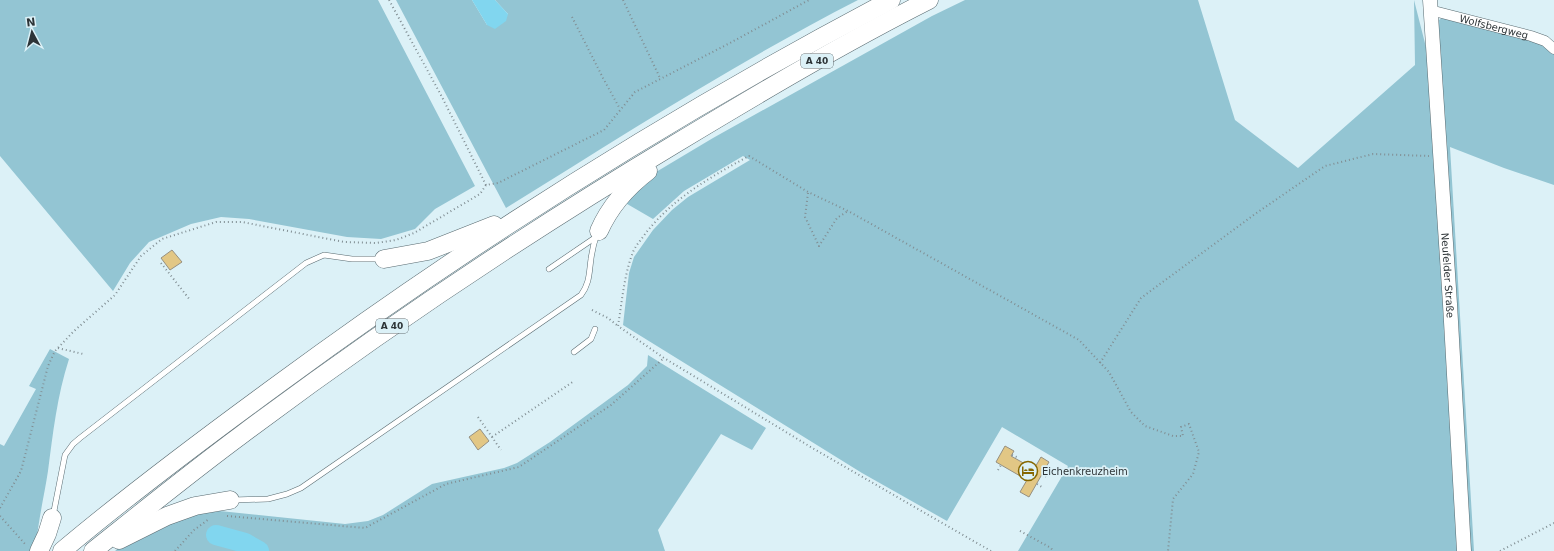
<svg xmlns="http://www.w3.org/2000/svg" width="1554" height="551" font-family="'DejaVu Sans',sans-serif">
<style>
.green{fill:#93c5d3}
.water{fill:#81d6ef}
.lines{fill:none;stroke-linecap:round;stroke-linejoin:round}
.river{stroke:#81d6ef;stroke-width:20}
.building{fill:#e2c785;stroke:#969081}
.lane-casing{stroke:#586a70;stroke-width:6}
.street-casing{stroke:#586a70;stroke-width:11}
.secondary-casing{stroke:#586a70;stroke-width:15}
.highway-casing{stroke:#586a70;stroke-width:19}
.path{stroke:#818e93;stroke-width:2;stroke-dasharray:1 3;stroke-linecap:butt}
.lane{stroke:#fff;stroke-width:5}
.street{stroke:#fff;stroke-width:10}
.secondary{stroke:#fff;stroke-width:14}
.highway{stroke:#fff;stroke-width:18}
.labels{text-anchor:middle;stroke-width:3.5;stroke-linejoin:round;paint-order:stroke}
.shield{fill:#dcf1f7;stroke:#626d71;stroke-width:1}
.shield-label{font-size:9px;font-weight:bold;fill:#2d3437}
.street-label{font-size:10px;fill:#2d3437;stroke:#dcf1f7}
.poi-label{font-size:10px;fill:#2d3437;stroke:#dcf1f7;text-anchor:start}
</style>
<rect width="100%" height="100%" fill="#dcf1f7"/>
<!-- green -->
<g class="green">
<path d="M0 0H378L475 186 435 209 415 229 381 239 347 237 249 219 221 217 191 224 149 242 130 263 113 291 0 156Z"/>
<path d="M396 0H472L487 25 508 14 495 0H858C737 62 622 136 506 208Z"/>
<path d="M965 0H1198L1235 120 1298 168 1415 65 1414 0 1430 63 1460 551H1018L1068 466 1002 427 947 521 862 473 623 325 629 273 634 257 653 230 672 210 688 197 750 160 743 156 684 191 653 219 622 201 646 178 713 138 932 16Z"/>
<path d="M1442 18 1529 37 1546 46 1554 53V185L1504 168 1450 147 1474 551H1469L1436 22Z"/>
<path d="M50 349 69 359C57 396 53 433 48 471 44 497 38 521 36 547L31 551H0V444L4 446 36 389 29 386Z"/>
<path d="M648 355 766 428 752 450 721 434 658 530 665 551H115L127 541 178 517 220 511 345 524 368 521 383 515 432 484 504 468 517 463 550 442 628 385 647 366Z"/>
</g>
<!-- water -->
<path class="water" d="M472 0H495L508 14 506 21 495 29 487 25Z"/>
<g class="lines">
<!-- river -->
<path class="river" d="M216 535 245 543 259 551"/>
</g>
<!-- building -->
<g class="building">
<path d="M172 250 182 262 170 270 161 258Z"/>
<path d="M480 429 489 441 478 450 469 437Z"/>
<path d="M1005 446 1014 451 1011 456 1034 469 1041 457 1049 462 1029 497 1020 492 1027 480 996 462Z"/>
</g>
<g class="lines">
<!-- lane casing -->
<g class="lane-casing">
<g id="lane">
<path d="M549 269 596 237"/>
<path d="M574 352 591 339 595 329"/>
<path d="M233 500 268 499 287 494 301 488 581 295C590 283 589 272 591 259 592 251 594 242 597 234"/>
<path d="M53 516 65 455 73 444 80 438 306 263 324 255 352 259H381"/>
</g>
</g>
<!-- street casing -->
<g class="street-casing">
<g id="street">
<path id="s1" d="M1430 10 1531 36 1545 41 1554 49"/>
</g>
</g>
<!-- secondary casing -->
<g class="secondary-casing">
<g id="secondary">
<path id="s2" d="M1430 0 1450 304 1464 551"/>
</g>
</g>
<!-- highway casing -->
<g class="highway-casing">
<g id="highway">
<path d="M599 231C610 206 627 187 648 171"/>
<path d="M384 259 428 251 494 225"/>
<path d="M119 540 167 516 195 506 230 500"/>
<path d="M39 551 47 534 52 518"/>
<path d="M62 551C132 492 206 437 280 383 473 241 678 112 891 0"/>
<path d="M93 551C142 512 190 473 240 436 380 331 525 234 675 144 758 94 842 44 929 0"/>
</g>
</g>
<!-- path -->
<g class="path">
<path d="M389 0 442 97 486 185"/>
<path d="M623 0 660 78"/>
<path d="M572 17 603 78 620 109"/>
<path d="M808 193 805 217 819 246 837 218 848 211"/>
<path d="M161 263 190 300"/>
<path d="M592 310 608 318 618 326"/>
<path d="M58 348 83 354"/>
<path d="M1100 363 1141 298 1255 214 1325 166 1373 154 1429 156"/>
<path d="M478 417 501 450"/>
<path d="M492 437 574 381"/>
<path d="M1012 455 1019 458"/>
<path d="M998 470 1001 465"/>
<path d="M1042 474 1047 477"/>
<path d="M1037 484 1042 487"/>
<path d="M0 508 21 471 48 366 55 351 74 331 115 295 141 256 162 239 216 222H242L344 242 376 243 396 240 414 233 480 194 486 185 498 183 604 130 635 92 730 43 809 0"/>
<path d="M0 516 26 545"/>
<path d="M227 516 365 528 446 484 519 467 611 405 664 358"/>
<path d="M1020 531 1051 548 1053 551"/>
<path d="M175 551 194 530 209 519"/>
<path d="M991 551 814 449 664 358 618 326C622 302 624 275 633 252 636 245 641 240 645 234 672 199 710 177 749 156L808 192 848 211 1079 340 1109 372 1131 412 1145 426 1173 436H1183L1181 427 1189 424 1199 452 1193 474 1173 499 1168 551"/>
<path d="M1500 551 1554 523"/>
</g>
<!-- lane -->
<use href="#lane" class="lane"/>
<!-- street -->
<use href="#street" class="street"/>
<!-- secondary -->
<use href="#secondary" class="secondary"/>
<!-- highway -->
<use href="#highway" class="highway"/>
</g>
<!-- icons -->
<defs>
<g id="hotel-ring" transform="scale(1)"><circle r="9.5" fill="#dcf1f7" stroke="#866701" stroke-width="1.5"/><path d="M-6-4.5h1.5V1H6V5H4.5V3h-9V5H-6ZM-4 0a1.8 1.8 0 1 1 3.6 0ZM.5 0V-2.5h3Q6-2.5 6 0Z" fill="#866701"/></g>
</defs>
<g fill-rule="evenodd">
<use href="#hotel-ring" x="1028" y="471"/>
</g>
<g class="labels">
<!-- shield labels -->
<g class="shield">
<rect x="801" y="54" width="32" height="14" rx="3"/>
<rect x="376" y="319" width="32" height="14" rx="3"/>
</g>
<g class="shield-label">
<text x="817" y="64">A 40</text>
<text x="392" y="329">A 40</text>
</g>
<!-- street labels -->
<g class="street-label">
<text dy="4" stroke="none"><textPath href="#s1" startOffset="66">Wolfsbergweg</textPath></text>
<text dy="4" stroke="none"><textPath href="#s2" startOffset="276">Neufelder Straße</textPath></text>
</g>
<!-- poi labels -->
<g class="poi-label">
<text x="1042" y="475">Eichenkreuzheim</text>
</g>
</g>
<!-- north arrow -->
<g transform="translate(32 32) rotate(353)" stroke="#dcf1f7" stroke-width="3" paint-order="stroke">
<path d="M0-3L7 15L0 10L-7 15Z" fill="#2d3437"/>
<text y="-6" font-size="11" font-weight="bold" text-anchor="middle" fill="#2d3437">N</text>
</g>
</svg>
